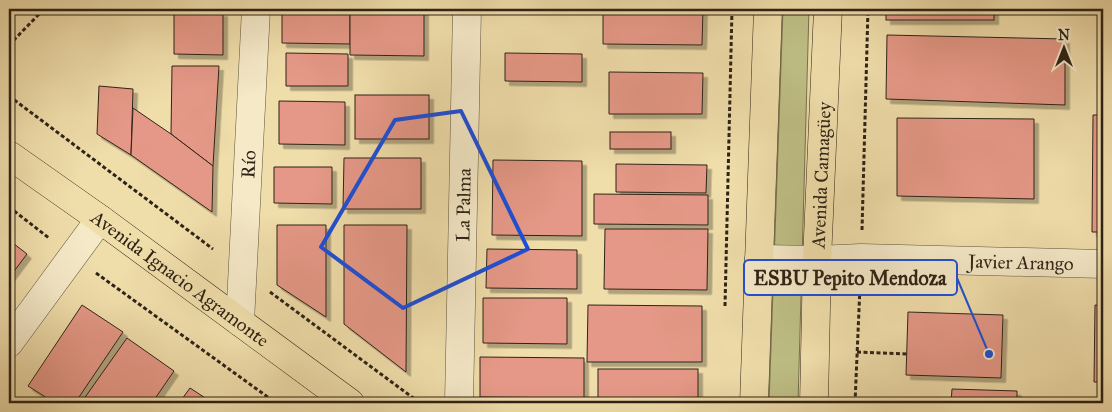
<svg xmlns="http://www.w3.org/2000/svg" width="1112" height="412" font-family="'IM FELL Great Primer',serif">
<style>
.green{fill:#bebf85;stroke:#76714e}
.building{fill:#e59887;stroke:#2e2317;filter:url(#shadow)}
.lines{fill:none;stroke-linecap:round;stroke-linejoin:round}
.street-casing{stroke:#5e523c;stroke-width:29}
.primary-casing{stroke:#2e2317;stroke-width:29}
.path{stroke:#2e2317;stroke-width:3;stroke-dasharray:4 2.5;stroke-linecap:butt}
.street{stroke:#f5e9c8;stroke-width:28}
.primary{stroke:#efddaa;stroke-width:28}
.marked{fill:none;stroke:#1d4ed8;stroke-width:4;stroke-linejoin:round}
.labels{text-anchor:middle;stroke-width:5;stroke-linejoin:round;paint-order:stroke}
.street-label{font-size:19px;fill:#2e2317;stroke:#f5e9c8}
.leader{fill:none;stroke:#1d4ed8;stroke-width:2}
.callout-dot{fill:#1d4ed8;stroke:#f5e9c8;stroke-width:2}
.callout{fill:#f5e9c8;stroke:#1d4ed8;stroke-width:2}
.callout-label{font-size:20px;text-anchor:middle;font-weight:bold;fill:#2e2317}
</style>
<defs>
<filter id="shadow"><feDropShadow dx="4.5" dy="4.5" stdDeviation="0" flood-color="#0004"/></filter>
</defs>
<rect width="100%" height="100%" fill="#efddaa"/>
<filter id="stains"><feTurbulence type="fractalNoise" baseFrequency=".004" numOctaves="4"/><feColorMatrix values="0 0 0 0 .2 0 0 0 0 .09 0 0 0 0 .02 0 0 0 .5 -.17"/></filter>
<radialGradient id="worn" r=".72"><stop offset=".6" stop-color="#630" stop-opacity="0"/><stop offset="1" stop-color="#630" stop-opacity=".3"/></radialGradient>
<!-- green -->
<path class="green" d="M783 9H809L798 403H769Z"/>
<!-- building -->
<g class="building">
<path d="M282 9H350V44L282 43Z"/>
<path d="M350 9H424V56L350 55Z"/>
<path d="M603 9H703L702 45 603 44Z"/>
<rect x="886" y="9" width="108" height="11"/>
<path d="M174 12H223V55L174 54Z"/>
<path d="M1101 28H1103V51H1099Z"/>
<path d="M887 35 1065 39V105L886 99Z"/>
<path d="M286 53 348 54V86H286Z"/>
<path d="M505 53 582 54V82L505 81Z"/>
<path d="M172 66H219L213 166 171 134Z"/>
<path d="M609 72 703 73 702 114H609Z"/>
<path d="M99 86 133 89 131 155 97 134Z"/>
<rect x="355" y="95" width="74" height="44"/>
<path d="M279 101 345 102V145L279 144Z"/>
<path d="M133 108 171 134 213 166 212 212 131 155Z"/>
<path d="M1093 115H1103V232H1092Z"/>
<path d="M897 118 1034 119V199L897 196Z"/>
<rect x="610" y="132" width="61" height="17"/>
<path d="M344 158H421V209H343Z"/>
<path d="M493 160 582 161V236L492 235Z"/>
<path d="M616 164 707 165 706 193 616 192Z"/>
<path d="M274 167H332V204L274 203Z"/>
<path d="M594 194 708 195V225L594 224Z"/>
<path d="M277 225H326V317L277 285Z"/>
<path d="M344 225H407L406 372 344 324Z"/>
<path d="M605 229H708L707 290 604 289Z"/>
<path d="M9 240 27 254 9 278Z"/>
<path d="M487 249 577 250V289L486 288Z"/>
<path d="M483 298H567V344L483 343Z"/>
<path d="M82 305 123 332 75 403H55L28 386Z"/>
<path d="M588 305 702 306V362H587Z"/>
<path d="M1095 305 1103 306V382H1094Z"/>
<path d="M908 312 1003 315 1001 378 906 375Z"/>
<path d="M127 338 174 371 152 403H81Z"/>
<path d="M480 357 584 358V398L480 397Z"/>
<rect x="598" y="369" width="100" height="34"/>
<path d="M190 388 213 403H179Z"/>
<path d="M952 389 1017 391V403H951Z"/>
</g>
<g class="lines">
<!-- street casing -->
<g class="street-casing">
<g id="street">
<path id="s1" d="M759 259 817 260 861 258 1103 264"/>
<path id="s2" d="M240 322 256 9"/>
<path d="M9 343 100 219"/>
<path id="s3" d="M459 403 467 9"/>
</g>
</g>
<!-- primary casing -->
<g class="primary-casing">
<g id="primary">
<path id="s4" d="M9 155 100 219 350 403"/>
<path d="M754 403 768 9"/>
<path id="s5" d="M814 403 817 260 828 9"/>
</g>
</g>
<!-- path -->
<g class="path">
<path d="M9 45 44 9"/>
<path d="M9 96 213 249"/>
<path d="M9 207 49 238"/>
<path d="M862 230 868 9"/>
<path d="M96 273 276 403"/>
<path d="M270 292 420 403"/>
<path d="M725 306 732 9"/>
<path d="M857 352 907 354"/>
<path d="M855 403 860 286"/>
</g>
<!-- street -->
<use href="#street" class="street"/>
<!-- primary -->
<use href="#primary" class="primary"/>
</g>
<!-- marked area -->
<path class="marked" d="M461 111 528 249 403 308 321 247 395 120Z"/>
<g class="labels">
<!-- street labels -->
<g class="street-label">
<text dy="7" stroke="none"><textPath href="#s2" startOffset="158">Río</textPath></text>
<text dy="7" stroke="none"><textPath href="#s5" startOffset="228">Avenida Camagüey</textPath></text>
<text dy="7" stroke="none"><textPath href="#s3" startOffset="198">La Palma</textPath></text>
<text dy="7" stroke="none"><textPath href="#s1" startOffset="262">Javier Arango</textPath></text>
<text dy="7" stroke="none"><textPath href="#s4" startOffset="211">Avenida Ignacio Agramonte</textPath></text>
</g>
</g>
<!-- callouts -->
<path class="leader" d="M989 354L957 278"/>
<circle class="callout-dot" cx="989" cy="354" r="5"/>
<rect class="callout" x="744" y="260" width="213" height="35" rx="5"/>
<g class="callout-label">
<text x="850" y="285">ESBU Pepito Mendoza</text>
</g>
<!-- margin -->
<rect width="1112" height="412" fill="none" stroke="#efddaa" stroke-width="30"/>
<rect x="10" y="10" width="1092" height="392" fill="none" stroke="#2e2317" stroke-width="2.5"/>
<rect x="15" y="15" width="1082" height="382" fill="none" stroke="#2e2317"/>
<!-- north arrow -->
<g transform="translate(1064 48)" stroke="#f5e9c8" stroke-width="4" paint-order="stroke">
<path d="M0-4L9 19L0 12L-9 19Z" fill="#2e2317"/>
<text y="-8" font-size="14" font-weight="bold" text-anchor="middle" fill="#2e2317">N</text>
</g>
<rect width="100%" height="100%" filter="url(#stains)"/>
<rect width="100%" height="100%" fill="url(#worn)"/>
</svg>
